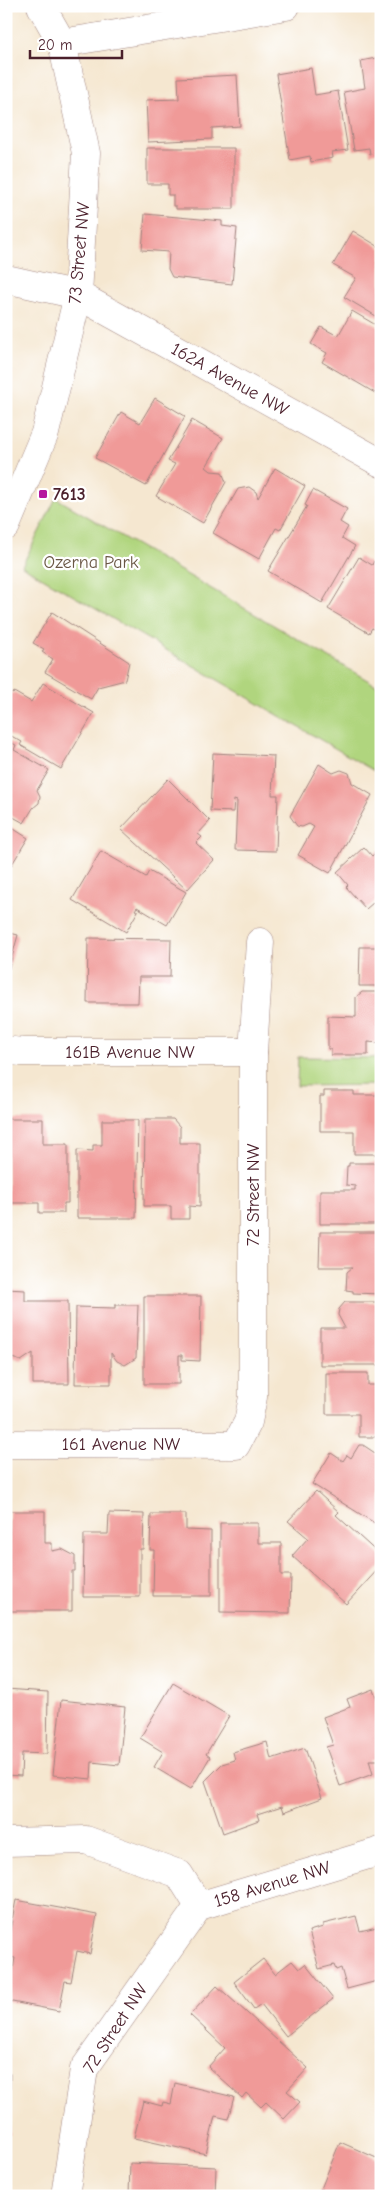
<svg xmlns="http://www.w3.org/2000/svg" width="387" height="2202" font-family="'Comic Neue',sans-serif">
<style>
.green{fill:#b0d57e;stroke:#7d7a54}
.building{fill:#f09a98}
.lines{fill:none;stroke-linecap:round;stroke-linejoin:round}
.minor-casing{stroke:#a0837e;stroke-width:29}
.minor{stroke:#fff;stroke-width:28}
.poi-dot{fill:#b5179e;stroke:#fff;stroke-width:2}
.labels{text-anchor:middle;stroke-width:4.5;stroke-linejoin:round;paint-order:stroke}
.street-label{font-size:18px;fill:#4a1f2b;stroke:#fff}
.poi-label{font-size:18px;font-weight:bold;fill:#4a1f2b;stroke:#fff;text-anchor:start}
.park-label{font-size:18px;fill:#695644;stroke:#fff}
</style>
<rect width="100%" height="100%" fill="#fff"/>
<filter id="ink" filterUnits="userSpaceOnUse"><feTurbulence type="fractalNoise" baseFrequency=".02" numOctaves="2"/><feDisplacementMap in="SourceGraphic" scale="10" xChannelSelector="R" yChannelSelector="G"/><feConvolveMatrix kernelMatrix="1 2 1 2 8 2 1 2 1" color-interpolation-filters="sRGB"/></filter>
<filter id="wash" filterUnits="userSpaceOnUse"><feTurbulence type="fractalNoise" baseFrequency=".0096" numOctaves="4" result="noise"/><feDisplacementMap in="SourceGraphic" scale="20" xChannelSelector="R" yChannelSelector="G"/><feGaussianBlur stdDeviation="1.12" result="paint"/><feColorMatrix in="noise" values="0 0 0 0 0 0 0 0 0 0 0 0 0 0 0 0 0 1.4 0 .05"/><feComposite in="paint" operator="in"/></filter>
<g filter="url(#wash)">
<rect width="100%" height="100%" fill="#f5e7d0"/>
<!-- green -->
<g class="green">
<path d="M56 498 381 688V775L22 566Z"/>
<path d="M298 1057 381 1058V1085L297 1086Z"/>
</g>
<g id="blocks">
<!-- building -->
<g class="building">
<path d="M381 57V152L370 154 369 148 354 150 344 92 365 88 361 61Z"/>
<path d="M311 68 315 95 338 91 348 150 332 152 333 158 311 162 310 156 290 160 276 74Z"/>
<path d="M237 75 240 126 212 128V139L148 142 146 100 179 99 178 78Z"/>
<path d="M147 148H234V209H176V206H173V195H168V184H147Z"/>
<path d="M145 214 222 221V226L237 228 232 284 172 277 168 269 169 252 142 250Z"/>
<path d="M353 231 381 248V319L344 297 356 278 333 265Z"/>
<path d="M352 311 381 328V383L375 393 322 362 327 353 311 344 321 327 338 336Z"/>
<path d="M155 398 185 416 146 486 95 458 121 412 140 423Z"/>
<path d="M192 420 223 438 206 467 211 471 222 472 226 482 203 523 156 496 175 464 168 461Z"/>
<path d="M275 468 305 486 280 530 276 528 259 559 213 533 238 489 249 487 256 492 258 498Z"/>
<path d="M313 490 347 509 340 522 348 527 342 538 355 546 322 603 268 571 307 506 305 505Z"/>
<path d="M359 557 372 565 374 561 381 565V618L374 629 372 628 369 633 328 609Z"/>
<path d="M52 612 129 662 125 680 98 687 91 699 45 672 53 659 42 652 44 649 33 643Z"/>
<path d="M43 683 94 713 61 769 20 745 22 742 6 733V690L13 694 14 692 31 702Z"/>
<path d="M6 740 16 745 14 750 49 770 37 790 40 796 39 803 33 808 24 823 6 813Z"/>
<path d="M213 753 274 756 272 795H278L276 851 235 850 237 801 234 800 233 812 210 811Z"/>
<path d="M319 764 333 773 341 770 349 773 352 783 372 795 330 873 298 855 314 827 309 824 302 827 297 826 290 816Z"/>
<path d="M168 779 210 821 198 834 202 837 196 843 214 860 187 890 121 829Z"/>
<path d="M6 824 28 838 6 874Z"/>
<path d="M364 847 372 856 381 848V896L366 909 346 887 348 885 337 872Z"/>
<path d="M101 851 146 877 149 871 186 892 167 925 137 907 135 910 138 911 126 932 72 900Z"/>
<path d="M6 932 18 935 7 975H6Z"/>
<path d="M88 938 171 939 170 977H139L138 1003H87Z"/>
<path d="M360 947H381V986H359Z"/>
<path d="M362 992H381V1043L368 1042V1055H331V1049H328V1016L356 1017V997Z"/>
<path d="M324 1091H354V1095H381V1154H354V1131H320V1096H324Z"/>
<path d="M6 1119H43V1144H68V1203H64V1213H39V1203H8Z"/>
<path d="M145 1119H173L180 1127V1143H200V1207L189 1206V1219H171V1206H144Z"/>
<path d="M102 1120H138L136 1218H77V1150L93 1151V1145H102Z"/>
<path d="M349 1163H381V1224H320V1190H355V1186L346 1185 347 1166H349Z"/>
<path d="M320 1232H381V1294L353 1293V1291L346 1290 347 1272 353 1267H319Z"/>
<path d="M6 1289 25 1290V1301H68L69 1384H33V1353L21 1361 9 1357 6 1353Z"/>
<path d="M144 1296H201L200 1361 182 1360V1355H179V1384H144Z"/>
<path d="M345 1302H381V1365H320V1328H345L338 1315 339 1309Z"/>
<path d="M115 1305H138L136 1358 125 1365 117 1361 111 1353V1384H75L76 1307 115 1308Z"/>
<path d="M326 1373H368V1385H381V1437H359V1414H326Z"/>
<path d="M359 1445H363L381 1457V1527L312 1484 331 1453 343 1461 347 1455 351 1458Z"/>
<path d="M316 1491 339 1512 336 1515 381 1556V1566L346 1604 292 1556 308 1538 288 1521Z"/>
<path d="M9 1511H45V1543H52V1551L62 1549 75 1556V1571H72V1611H8Z"/>
<path d="M109 1513 144 1514 143 1549H140V1597H83L84 1534H108Z"/>
<path d="M151 1514H186V1530L211 1531V1596H153L154 1550H150Z"/>
<path d="M220 1523H258V1543H281V1575H291L290 1613 220 1612Z"/>
<path d="M173 1683 229 1716 206 1754 210 1757 191 1789 154 1767 163 1752 140 1738Z"/>
<path d="M6 1689 48 1692 47 1754 22 1753 21 1776 6 1775Z"/>
<path d="M373 1689 381 1709V1760H369L373 1774 340 1786 326 1747 333 1745 323 1717 350 1707 347 1699Z"/>
<path d="M61 1700 125 1707 119 1765 92 1762 91 1779 53 1775Z"/>
<path d="M267 1742 271 1759 305 1748 322 1798 284 1812 282 1806 257 1814 259 1820 223 1833 205 1781 222 1764 235 1760 233 1752Z"/>
<path d="M16 1900 97 1915 90 1954 77 1951 71 1982 65 1981 59 2011 7 2001 15 1958 6 1956V1950Z"/>
<path d="M356 1916 360 1931 381 1926V1980L347 1989 341 1968 336 1970 334 1965 319 1969 309 1931 323 1927V1924Z"/>
<path d="M263 1959 275 1974 292 1961 299 1969 305 1964 333 1999 286 2036 261 2004 254 2009 234 1982Z"/>
<path d="M217 1986 308 2068 287 2091 300 2102 284 2119 266 2102 261 2107 246 2093 242 2098 208 2067 225 2048 190 2015Z"/>
<rect x="6" y="2074" width="4" height="61"/>
<path d="M175 2083 234 2097 228 2119 215 2116 206 2154 134 2138 143 2101 162 2106 163 2102 171 2104Z"/>
<path d="M340 2142 381 2160V2196H318Z"/>
<path d="M130 2163 216 2167 215 2196H129Z"/>
</g>
</g>
</g>
<g filter="url(#ink)">
<use href="#blocks" fill-opacity="0" stroke="#a0837e" stroke-width="1"/>
<g class="lines">
<!-- minor casing -->
<g class="minor-casing">
<g id="minor">
<path d="M62 43 286 6"/>
<path d="M6 279 78 295 381 463"/>
<path d="M6 526 45 433 78 295 86 153 62 43 41 6"/>
<path d="M6 1050 21 1052H253"/>
<path d="M6 1444 236 1445 248 1422 253 1397V1052L260 942"/>
<path d="M6 1842 86 1840 179 1874 199 1906"/>
<path d="M199 1906 381 1851"/>
<path d="M65 2196 84 2069 199 1906"/>
</g>
</g>
<!-- minor -->
<use href="#minor" class="minor"/>
</g>
</g>
<!-- markers -->
<rect class="poi-dot" x="38" y="489" width="10" height="10" rx="2.5"/>
<g class="labels">
<!-- street labels -->
<g class="street-label">
<text transform="translate(79 253) rotate(-85)" y="6">73 Street NW</text>
<text transform="translate(230 379) rotate(29)" y="6">162A Avenue NW</text>
<text x="130" y="1058">161B Avenue NW</text>
<text transform="translate(253 1195) rotate(-90)" y="6">72 Street NW</text>
<text x="121" y="1450">161 Avenue NW</text>
<text transform="translate(272 1884) rotate(-17)" y="6">158 Avenue NW</text>
<text transform="translate(115 2028) rotate(-57)" y="6">72 Street NW</text>
</g>
<!-- poi labels -->
<g class="poi-label">
<text x="53" y="500">7613</text>
</g>
<!-- park labels -->
<g class="park-label">
<text x="91" y="568">Ozerna Park</text>
</g>
</g>
<!-- margin -->
<rect width="387" height="2202" fill="none" stroke="#fff" stroke-width="25"/>
<!-- scale -->
<path d="M30 50v8h92v-8" fill="none" stroke="#4a1f2b" stroke-width="2.5"/>
<text x="38" y="50" font-size="15" fill="#4a1f2b" stroke="#ffffff" stroke-width="4" paint-order="stroke">20 m</text>
</svg>
